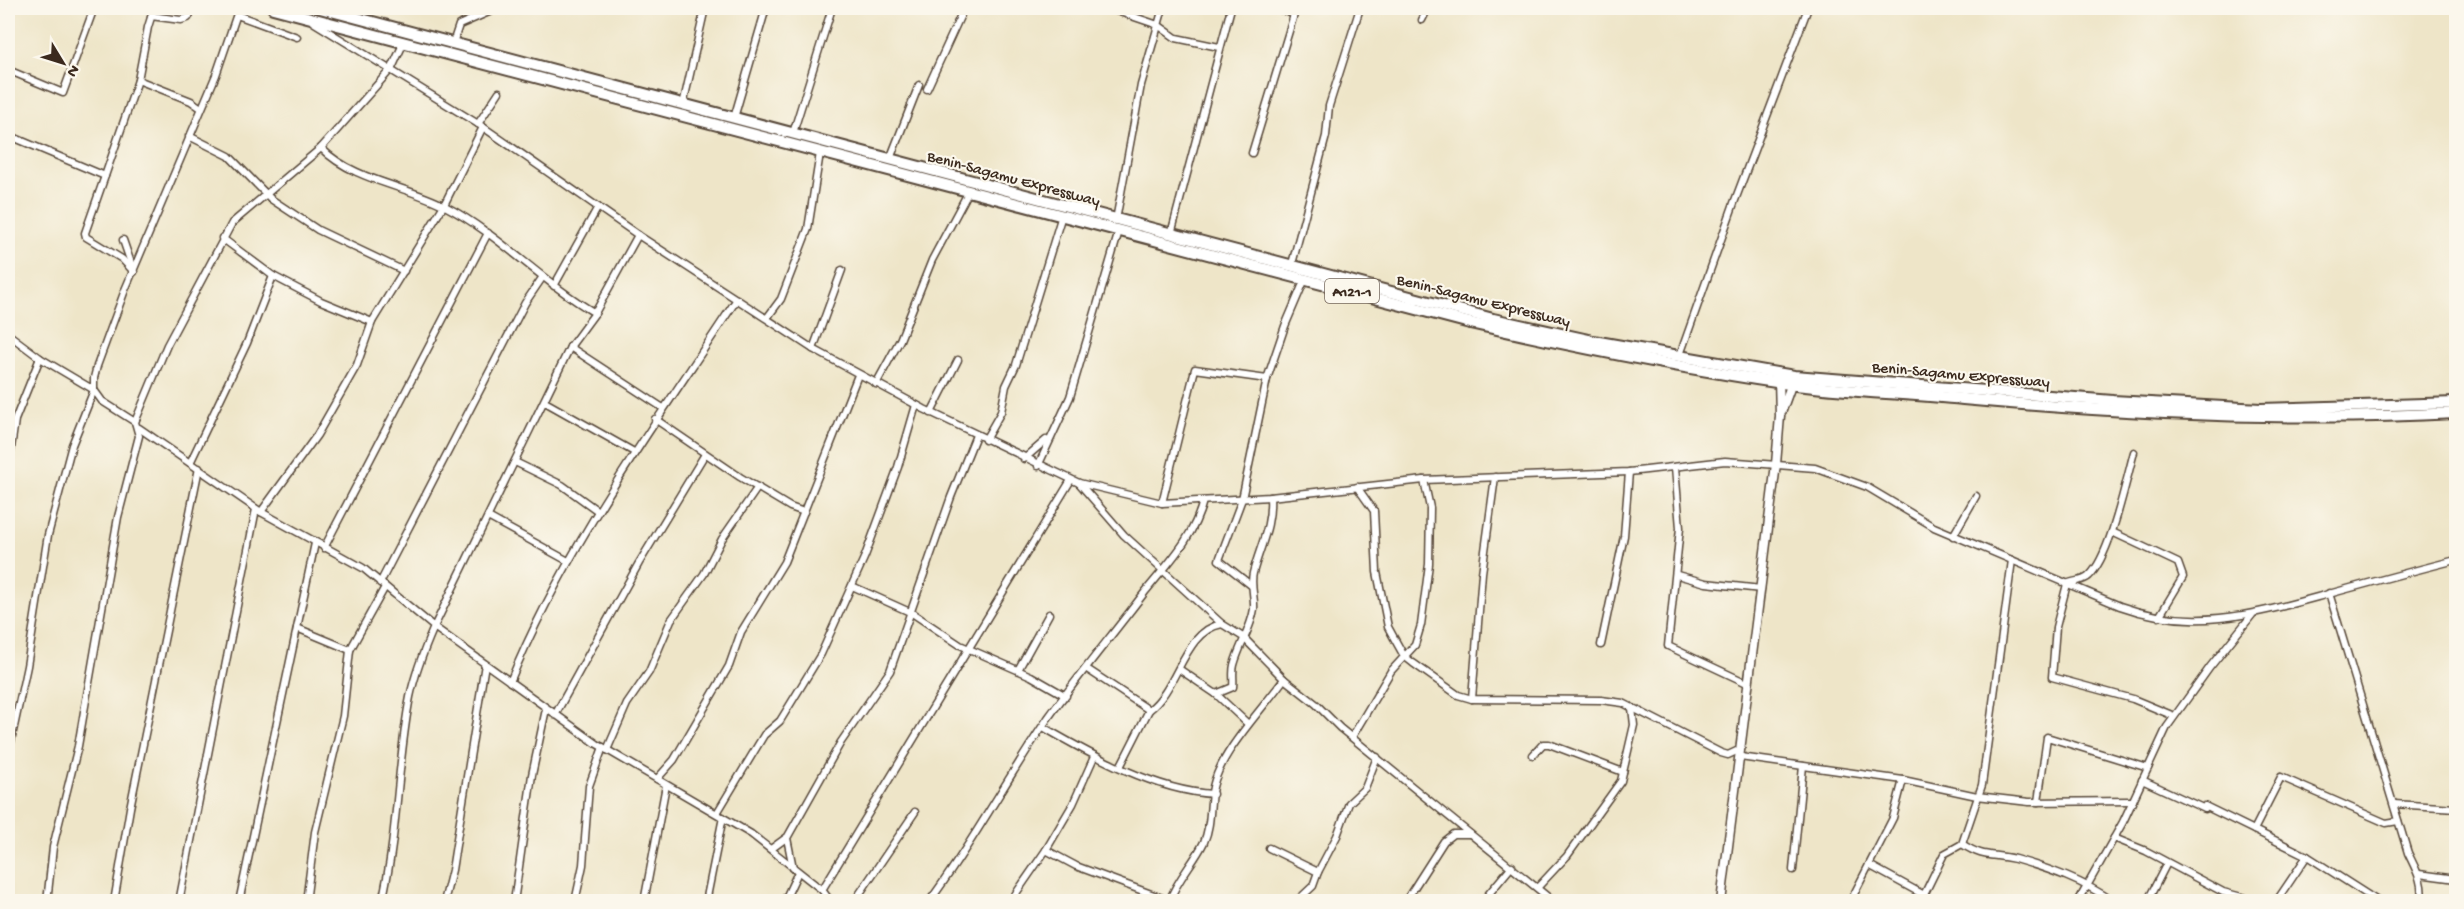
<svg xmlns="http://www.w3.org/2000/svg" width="2464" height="909" font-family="'Gochi Hand',sans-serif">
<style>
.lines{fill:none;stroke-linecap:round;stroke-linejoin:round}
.street-casing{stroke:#564638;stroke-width:9}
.secondary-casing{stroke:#564638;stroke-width:11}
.highway-casing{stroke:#564638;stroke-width:14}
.street{stroke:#fff;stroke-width:6}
.secondary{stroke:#fff;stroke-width:8}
.highway{stroke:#fff;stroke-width:10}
.labels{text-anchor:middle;stroke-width:4.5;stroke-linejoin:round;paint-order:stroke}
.shield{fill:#fbf7ec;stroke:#75685c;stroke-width:1.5}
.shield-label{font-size:15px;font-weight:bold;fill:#3b2a1e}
.street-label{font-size:16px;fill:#3b2a1e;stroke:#fbf7ec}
</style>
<rect width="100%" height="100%" fill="#fbf7ec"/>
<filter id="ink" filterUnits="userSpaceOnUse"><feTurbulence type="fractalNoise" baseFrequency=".0167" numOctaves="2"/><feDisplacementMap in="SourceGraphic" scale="12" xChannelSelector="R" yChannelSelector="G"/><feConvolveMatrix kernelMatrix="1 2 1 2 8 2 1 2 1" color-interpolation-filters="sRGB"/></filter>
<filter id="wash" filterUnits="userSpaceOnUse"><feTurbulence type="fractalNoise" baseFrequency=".008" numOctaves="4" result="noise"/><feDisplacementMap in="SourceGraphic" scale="24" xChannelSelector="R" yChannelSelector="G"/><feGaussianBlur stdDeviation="1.35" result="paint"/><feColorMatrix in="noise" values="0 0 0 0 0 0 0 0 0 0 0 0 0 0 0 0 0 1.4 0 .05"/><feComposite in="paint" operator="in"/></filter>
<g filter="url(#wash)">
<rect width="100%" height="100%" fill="#eee5c8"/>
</g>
<g filter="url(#ink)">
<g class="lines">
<!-- street casing -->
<g class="street-casing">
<g id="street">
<path d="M1108 8 1158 25 1176 38 1219 47"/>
<path d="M1276 8 1293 14"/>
<path d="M237 15 297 37"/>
<path d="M151 16 181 20 188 18 194 8"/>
<path d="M1422 20 1428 8"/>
<path d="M313 22 483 127 638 235 813 349 924 409 1079 483 1162 503 1270 497 1424 480 1629 472 1725 461 1815 468 1867 487 1934 527 2120 606C2197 634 2261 612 2336 592 2376 581 2416 570 2456 560"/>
<path d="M453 43 459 25 498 8"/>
<path d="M8 70 63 93 94 8"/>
<path d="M138 80 191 101 201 108"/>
<path d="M927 89 964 8"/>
<path d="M683 105 705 8"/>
<path d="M734 118 766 8"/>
<path d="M478 124 499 92"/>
<path d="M793 133 832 8"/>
<path d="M8 135 105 176 138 80 148 27 154 8"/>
<path d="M189 136 229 156 271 199 318 230 404 271"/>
<path d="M321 148C354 181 405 185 445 206 500 235 542 282 595 313"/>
<path d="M1252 153 1296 8"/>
<path d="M890 159 919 85"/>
<path d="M105 176 85 233 86 237 122 259 134 272"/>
<path d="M1116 220 1141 85 1163 8"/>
<path d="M1171 234 1231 8"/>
<path d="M638 235 595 313 570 347 434 627 597 744 751 834 822 890 1071 480"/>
<path d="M222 238 273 276 321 301 372 322"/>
<path d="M123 240 133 269"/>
<path d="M1292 264 1326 136 1329 106 1360 8"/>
<path d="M554 286 598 207"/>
<path d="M767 318 781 299 808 229 820 153"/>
<path d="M8 334 40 358 94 390 102 401 135 422"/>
<path d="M570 347 663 408"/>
<path d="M813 349 842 270"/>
<path d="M1680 355 1734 203 1808 8"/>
<path d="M876 384 900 340 932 260 969 191"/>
<path d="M545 402 634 452"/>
<path d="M931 413 958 360"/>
<path d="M655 419 740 477 790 507 804 512"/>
<path d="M139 428 261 512 363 568 434 627C424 650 415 673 410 697 397 764 398 834 382 902"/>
<path d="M985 440 1001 412 1006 386 1016 365 1062 215"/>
<path d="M2134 452C2126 481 2110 557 2089 576 2083 582 2074 580 2067 584L2056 627 2052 677 2133 699 2174 716"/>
<path d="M1024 459 1046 440"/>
<path d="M515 462 562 485 598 511"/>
<path d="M190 463 247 343 273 276"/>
<path d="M1038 466 1070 397 1119 231"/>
<path d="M1675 467 1680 528 1668 646 1749 684"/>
<path d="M8 470 15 420 40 358"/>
<path d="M1079 483 1124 535 1222 624 1243 637 1284 679 1316 704 1340 728 1554 902"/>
<path d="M1357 487 1374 511 1377 572 1388 627 1394 638 1404 656 1413 663 1458 695 1472 699 1601 700 1623 703 1721 753 1728 755 1741 749"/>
<path d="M1162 503 1195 369 1267 379"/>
<path d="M261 512 317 435 357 365 372 322 444 205 483 127"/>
<path d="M488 517 568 561"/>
<path d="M2112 532 2178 563 2183 577 2159 617"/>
<path d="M1953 536 1976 496"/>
<path d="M324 548 488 233"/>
<path d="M1677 575 1706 583 1761 589"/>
<path d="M380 583 525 303 542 278"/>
<path d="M852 586 912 613 960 645 1031 676 1066 696"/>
<path d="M1252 586 1219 560 1242 499 1267 379 1285 326 1305 279"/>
<path d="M2329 593 2408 853C2416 870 2424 882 2421 902"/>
<path d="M297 628 350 650"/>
<path d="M1601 645 1624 536 1629 472"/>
<path d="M1087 669 1149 710C1179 688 1183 631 1222 624"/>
<path d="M1179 669 1216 694 1233 687C1234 680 1232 672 1234 665 1239 646 1251 629 1254 609 1255 597 1250 585 1253 573 1260 546 1272 526 1270 497"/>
<path d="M1018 670 1049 614"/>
<path d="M510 682C567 543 656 423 737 299"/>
<path d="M1216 694 1248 724"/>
<path d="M1472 699 1482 573 1495 477"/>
<path d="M555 715 639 563 705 454"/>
<path d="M1043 727C1091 755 1156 791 1213 794"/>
<path d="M1352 737 1391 671 1415 645 1421 625 1429 564 1430 508 1424 480"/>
<path d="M607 750 627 704 649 672 671 620 704 574 722 539 758 487"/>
<path d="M8 755 27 666 48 535 72 445 94 390V378L97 366 125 290 216 75 239 8"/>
<path d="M1533 755 1543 744H1549L1623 772"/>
<path d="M1740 757 1903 780 1977 796 2029 802 2131 801"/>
<path d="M1120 767 1149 710"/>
<path d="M657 779 674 760 729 666 741 632 784 562 858 375"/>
<path d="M2142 780 2205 809"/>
<path d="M2038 802 2047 737 2148 768"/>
<path d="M2394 804 2456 808"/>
<path d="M2205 806 2307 856 2379 902"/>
<path d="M717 813 764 735 780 721 821 654 865 556 898 467 916 405"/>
<path d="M2254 830 2281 777 2386 823 2398 821"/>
<path d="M2114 838 2146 851 2223 892 2260 902"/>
<path d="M1962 844C1985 859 1991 853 2015 859 2050 869 2084 881 2114 902"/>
<path d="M1269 848 1318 872 1313 886 1296 902"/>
<path d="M771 849 786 838"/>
<path d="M1046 850 1076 866 1170 901"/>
<path d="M1869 865 1924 895 1928 902"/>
<path d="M793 868 787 838 841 742 890 671 951 497 976 435"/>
<path d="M1793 870 1803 766"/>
<path d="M1318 872 1337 836 1349 803 1365 788 1377 757"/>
<path d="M2419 874 2456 879"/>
<path d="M1538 887 1567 856 1621 781 1634 725 1632 708"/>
<path d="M822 890 831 902"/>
<path d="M1924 895 1944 854 1962 844 1982 785 2012 560"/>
<path d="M47 902 53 847 78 746 118 517 139 436 135 422 167 345 232 223 321 148 392 68 404 42"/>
<path d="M114 902 130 808 199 468"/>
<path d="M179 902 256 509"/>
<path d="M239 902 315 543"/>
<path d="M306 902 315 832 343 716 350 650 385 587"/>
<path d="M444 902 452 870 485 664"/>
<path d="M514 902 532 775 546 709"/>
<path d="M575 902 583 865 589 786 603 747"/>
<path d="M644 902 666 785"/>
<path d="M706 902 723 817"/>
<path d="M784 902 798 872"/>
<path d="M854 902 915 812"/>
<path d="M929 902C973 843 1007 778 1048 718 1079 675 1113 634 1145 592 1169 562 1193 539 1203 501"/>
<path d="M1010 902 1046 850 1073 804 1094 757"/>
<path d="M1169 902C1177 879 1194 863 1204 842 1212 824 1209 805 1213 787 1221 751 1263 709 1284 679"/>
<path d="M1405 902 1444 841 1453 834H1470"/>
<path d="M1482 902 1512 866"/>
<path d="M1850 902 1893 818 1903 780"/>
<path d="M2078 902 2123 822 2167 727 2210 667 2252 615"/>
<path d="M2147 902 2167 863"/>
<path d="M2276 902 2307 856"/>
</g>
</g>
<!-- secondary casing -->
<g class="secondary-casing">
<g id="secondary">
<path d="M1781 413 1793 380"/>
<path d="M1721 902 1776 464 1780 416 1779 378"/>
</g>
</g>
<!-- highway casing -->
<g class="highway-casing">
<g id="highway">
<path d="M273 8 1470 323C1575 347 1681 368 1789 384 1846 392 1905 393 1963 399 2127 414 2291 422 2456 413"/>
<path d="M320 8 1493 319 1593 341 1794 376 2113 401 2261 409 2456 403"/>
</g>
</g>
<!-- street -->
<use href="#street" class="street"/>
<!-- secondary -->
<use href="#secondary" class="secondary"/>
<!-- highway -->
<use href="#highway" class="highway"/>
</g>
</g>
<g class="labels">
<!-- shield labels -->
<rect class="shield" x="1325" y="279" width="54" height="24" rx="4.5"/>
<g class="shield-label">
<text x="1352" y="296">A121-1</text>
</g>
<!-- street labels -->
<g class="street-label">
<text transform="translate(1014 177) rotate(15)" y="6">Benin-Sagamu Expressway</text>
<text transform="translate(1484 299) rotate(14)" y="6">Benin-Sagamu Expressway</text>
<text transform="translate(1961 373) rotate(5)" y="6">Benin-Sagamu Expressway</text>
</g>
</g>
<!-- margin -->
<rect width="2464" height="909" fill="none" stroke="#fbf7ec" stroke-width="30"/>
<!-- north arrow -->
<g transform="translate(63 63) rotate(128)" stroke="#fbf7ec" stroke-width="4.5" paint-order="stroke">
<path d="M0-4.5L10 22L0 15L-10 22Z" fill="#3b2a1e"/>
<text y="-9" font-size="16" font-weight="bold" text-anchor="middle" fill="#3b2a1e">N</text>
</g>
</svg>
